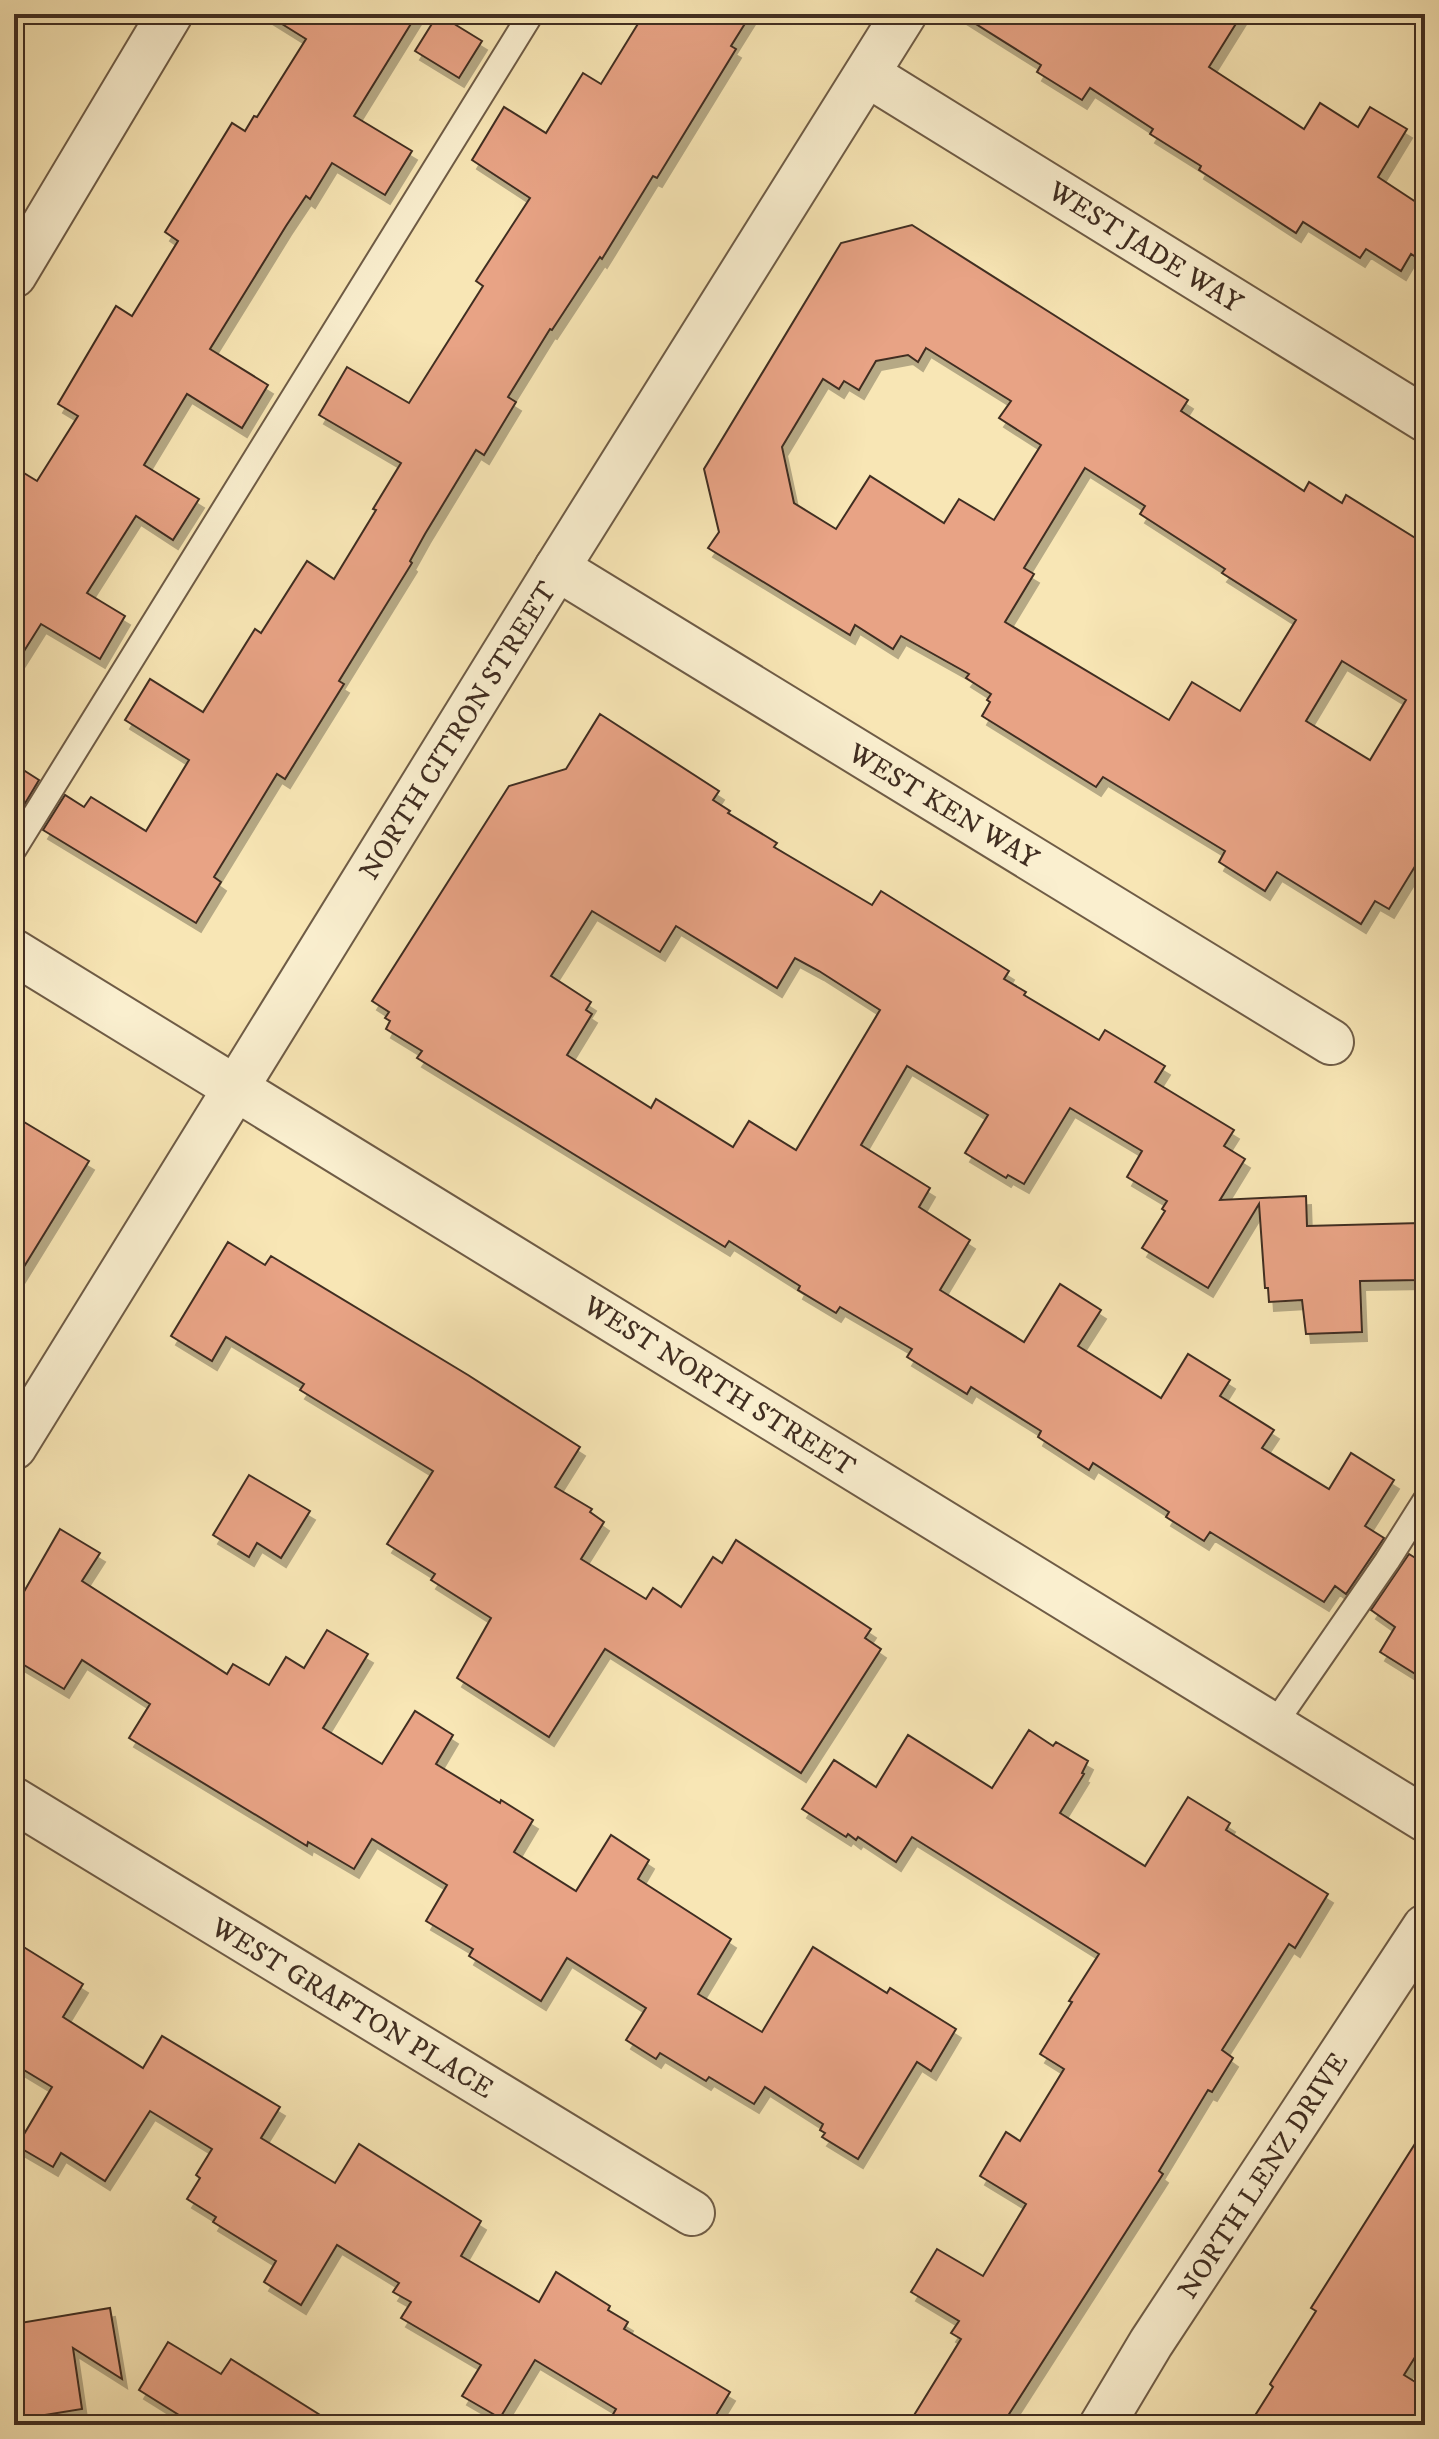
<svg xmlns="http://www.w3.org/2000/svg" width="1439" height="2439" font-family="'IM FELL DW Pica',serif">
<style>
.building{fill:#e8a385;stroke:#412e21;stroke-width:2;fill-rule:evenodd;filter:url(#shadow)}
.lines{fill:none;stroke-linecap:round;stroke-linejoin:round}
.service-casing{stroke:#6f5c46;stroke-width:28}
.minor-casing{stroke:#6f5c46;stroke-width:48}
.tertiary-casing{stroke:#6f5c46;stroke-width:48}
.service{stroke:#faefcf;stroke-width:24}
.minor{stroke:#faefcf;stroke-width:44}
.tertiary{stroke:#faefcf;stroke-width:44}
.labels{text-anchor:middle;stroke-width:6;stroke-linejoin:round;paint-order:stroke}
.street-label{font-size:28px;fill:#412e21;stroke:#faefcf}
</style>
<defs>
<filter id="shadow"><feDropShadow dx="5" dy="9" stdDeviation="0" flood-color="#0004"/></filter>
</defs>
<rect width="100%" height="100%" fill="#f8e6b5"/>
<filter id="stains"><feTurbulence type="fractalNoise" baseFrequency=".0025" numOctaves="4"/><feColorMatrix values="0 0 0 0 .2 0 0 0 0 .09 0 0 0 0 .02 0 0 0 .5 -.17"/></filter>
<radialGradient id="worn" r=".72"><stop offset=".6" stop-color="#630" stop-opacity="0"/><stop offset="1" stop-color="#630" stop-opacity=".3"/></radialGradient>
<!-- building -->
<g class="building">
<path d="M266 14H417L354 116 412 151 385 195 332 163 310 199 306 196 286 226 210 349 268 385 242 428 187 394 144 465 199 499 173 540 136 516 87 593 125 616 100 659 41 624 14 667V467L37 481 78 416 58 404 116 306 132 316 178 241 165 232 232 123 245 131 254 116 257 117 306 39Z"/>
<path d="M438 14 482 41 459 78 415 51Z"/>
<path d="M644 14H751L731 46 736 49 657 178 653 176 602 259 600 257 552 330 550 329 508 397 516 402 484 455 476 450 425 534 410 561 412 563 339 681 344 684 285 779 277 774 214 877 221 882 196 923 43 830 65 795 84 807 91 797 146 831 189 760 125 720 150 679 203 712 255 629 261 633 307 561 334 579 376 510 373 509 401 463 319 415 347 367 409 403 483 286 476 281 530 198 472 160 504 107 546 133 583 73 601 84Z"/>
<path d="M960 14H1242L1209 67 1304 129 1320 103 1358 127 1370 107 1407 129 1378 177 1425 208V263L1411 254 1401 271 1366 249 1360 258 1303 222 1296 233 1199 170 1201 166 1150 134 1153 129 1090 88 1082 100 1037 72 1041 65Z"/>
<path d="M912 225 1188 400 1181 411 1304 491 1309 482 1342 503 1346 495 1425 544V850L1389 909 1375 901 1361 924 1277 872 1265 891 1219 862 1225 851 1103 777 1096 787 982 716 990 702 987 700 991 694 966 678 969 674 901 636 893 649 855 625 850 635 708 548 719 532 704 469 841 243ZM926 348 1011 401 999 418 1041 445 994 520 959 499 944 523 870 476 836 529 794 503 782 447 823 379 839 389 844 381 859 390 876 361 908 355 918 362ZM1085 468 1145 506 1140 514 1225 569 1222 573 1296 620 1240 711 1192 682 1169 720 1005 622 1034 574 1024 568ZM1342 661 1406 700 1370 760 1306 721Z"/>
<path d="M600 714 719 791 713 800 730 811 728 813 777 843 774 847 872 905 881 891 1009 971 1004 979 1026 992 1024 995 1099 1040 1105 1030 1165 1066 1155 1082 1234 1130 1224 1146 1245 1159 1220 1200 1306 1196 1307 1226 1420 1223 1421 1280 1360 1281 1362 1332 1306 1334 1302 1300 1269 1302 1268 1288H1265L1259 1204 1208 1288 1142 1248 1165 1211 1162 1209 1167 1201 1127 1177 1142 1151 1070 1108 1024 1184 1008 1175 1006 1178 965 1153 988 1115 907 1066 861 1145 930 1188 919 1207 970 1240 940 1290 1024 1342 1060 1284 1101 1310 1078 1346 1161 1398 1188 1354 1230 1380 1220 1396 1274 1430 1262 1448 1329 1489 1351 1453 1394 1480 1365 1526 1384 1538 1346 1594 1335 1586 1324 1602 1210 1532 1204 1541 1166 1517 1169 1512 1093 1463 1089 1470 1038 1437 1041 1431 971 1387 967 1394 907 1357 912 1349 840 1307 836 1313 798 1290 800 1286 729 1241 725 1247 417 1058 422 1051 386 1029 390 1021 385 1018 389 1012 372 1001 509 786 566 769ZM592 911 660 952 676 926 777 988 795 958 819 971 880 1010 796 1150 749 1121 733 1147 656 1099 651 1108 567 1055 592 1014 586 1010 591 1002 551 976Z"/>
<path d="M14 764 39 780 18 815 14 813Z"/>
<path d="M14 1116 89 1161 14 1283Z"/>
<path d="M228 1242 265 1265 271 1256 468 1375 580 1447 555 1487 592 1509 590 1512 604 1522 581 1559 646 1599 653 1588 681 1607 713 1557 722 1563 736 1540 871 1629 865 1638 881 1649 801 1773 605 1649 549 1737 457 1678 491 1618 431 1580 435 1574 387 1544 433 1471 300 1390 304 1384 226 1337 212 1361 171 1336Z"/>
<path d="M249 1475 310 1511 281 1558 257 1543 249 1557 213 1535Z"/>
<path d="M60 1529 100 1553 82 1581 227 1674 233 1664 269 1685 286 1657 304 1668 327 1630 368 1654 323 1728 382 1764 415 1711 453 1735 436 1764 500 1803 501 1800 533 1820 514 1852 576 1891 611 1835 649 1860 638 1879 731 1939 698 1994 762 2032 813 1947 887 1993 890 1988 956 2029 931 2071 917 2062 858 2159 822 2137 825 2133 820 2130 823 2124 765 2087 754 2104 709 2077 706 2081 660 2053 656 2059 626 2040 646 2008 567 1958 541 2001 469 1956 473 1949 426 1921 447 1885 372 1839 354 1869 308 1842 307 1846 129 1738 150 1704 82 1660 64 1689 14 1659V1609Z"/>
<path d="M1409 1554 1425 1564V1680L1380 1652 1395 1627 1371 1610Z"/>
<path d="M1029 1730 1053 1746 1056 1742 1088 1761 1082 1773 1084 1774 1060 1813 1145 1866 1188 1797 1230 1823 1226 1830 1328 1894 1295 1948 1289 1944 1222 2050 1233 2058 1212 2092 1208 2090 1159 2171 1163 2174 1002 2425H908L961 2339 951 2333 959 2321 911 2292 937 2249 983 2276 1026 2204 980 2176 1006 2132 1020 2141 1064 2069 1040 2054 1072 2002 1069 2001 1099 1954 912 1837 896 1862 858 1837 856 1840 848 1834 846 1837 802 1809 834 1760 876 1787 908 1735 992 1788Z"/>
<path d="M14 1941 83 1984 63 2017 143 2068 162 2036 280 2107 261 2138 335 2183 359 2144 481 2221 461 2256 539 2302 556 2272 610 2306 608 2310 628 2322 624 2329 730 2392 710 2425H607L616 2409 535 2360 500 2418 462 2396 481 2365 401 2318 411 2302 393 2292 399 2283 337 2245 301 2305 264 2282 276 2261 213 2222 216 2217 187 2199 200 2178 196 2175 212 2149 150 2111 105 2181 61 2153 53 2167 17 2146 52 2087 14 2064Z"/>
<path d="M1425 2128V2341L1404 2375 1425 2388V2425H1249L1273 2387 1270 2384 1316 2311 1311 2308Z"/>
<path d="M110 2308 122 2379 73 2348 82 2409 14 2420V2324Z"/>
<path d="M168 2342 221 2374 231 2359 336 2425H195L139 2390Z"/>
</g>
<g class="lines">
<!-- service casing -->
<g class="service-casing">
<g id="service">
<path d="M14 849 531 14"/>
<path d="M1273 1726 1387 1561 1425 1501"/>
</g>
</g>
<!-- minor casing -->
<g class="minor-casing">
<g id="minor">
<path d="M867 74 1425 419"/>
<path d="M14 275 170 14"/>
<path d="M557 568 1331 1042"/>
<path d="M14 1800 692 2213"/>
<path d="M1102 2425 1151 2343 1425 1927"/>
</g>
</g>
<!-- tertiary casing -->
<g class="tertiary-casing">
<g id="tertiary">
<path d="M14 952 1425 1819"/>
<path d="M14 1447 557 568 904 14"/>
</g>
</g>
<!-- service -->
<use href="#service" class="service"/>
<!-- minor -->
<use href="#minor" class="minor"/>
<!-- tertiary -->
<use href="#tertiary" class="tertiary"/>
</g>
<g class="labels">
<!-- street labels -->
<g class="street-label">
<text transform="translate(1146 246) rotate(32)" y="10">WEST JADE WAY</text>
<text transform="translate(457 730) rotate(-58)" y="10">NORTH CITRON STREET</text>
<text transform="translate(944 805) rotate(31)" y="10">WEST KEN WAY</text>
<text transform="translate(720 1385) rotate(32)" y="10">WEST NORTH STREET</text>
<text transform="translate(353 2007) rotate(31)" y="10">WEST GRAFTON PLACE</text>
<text transform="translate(1262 2175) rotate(-57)" y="10">NORTH LENZ DRIVE</text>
</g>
</g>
<!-- margin -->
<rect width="1439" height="2439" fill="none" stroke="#f8e6b5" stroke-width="48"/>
<rect x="16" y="16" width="1407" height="2407" fill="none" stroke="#412e21" stroke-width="4"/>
<rect x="24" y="24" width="1391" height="2391" fill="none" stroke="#412e21" stroke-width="2"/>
<rect width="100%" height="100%" filter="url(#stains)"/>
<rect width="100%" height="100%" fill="url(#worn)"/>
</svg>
